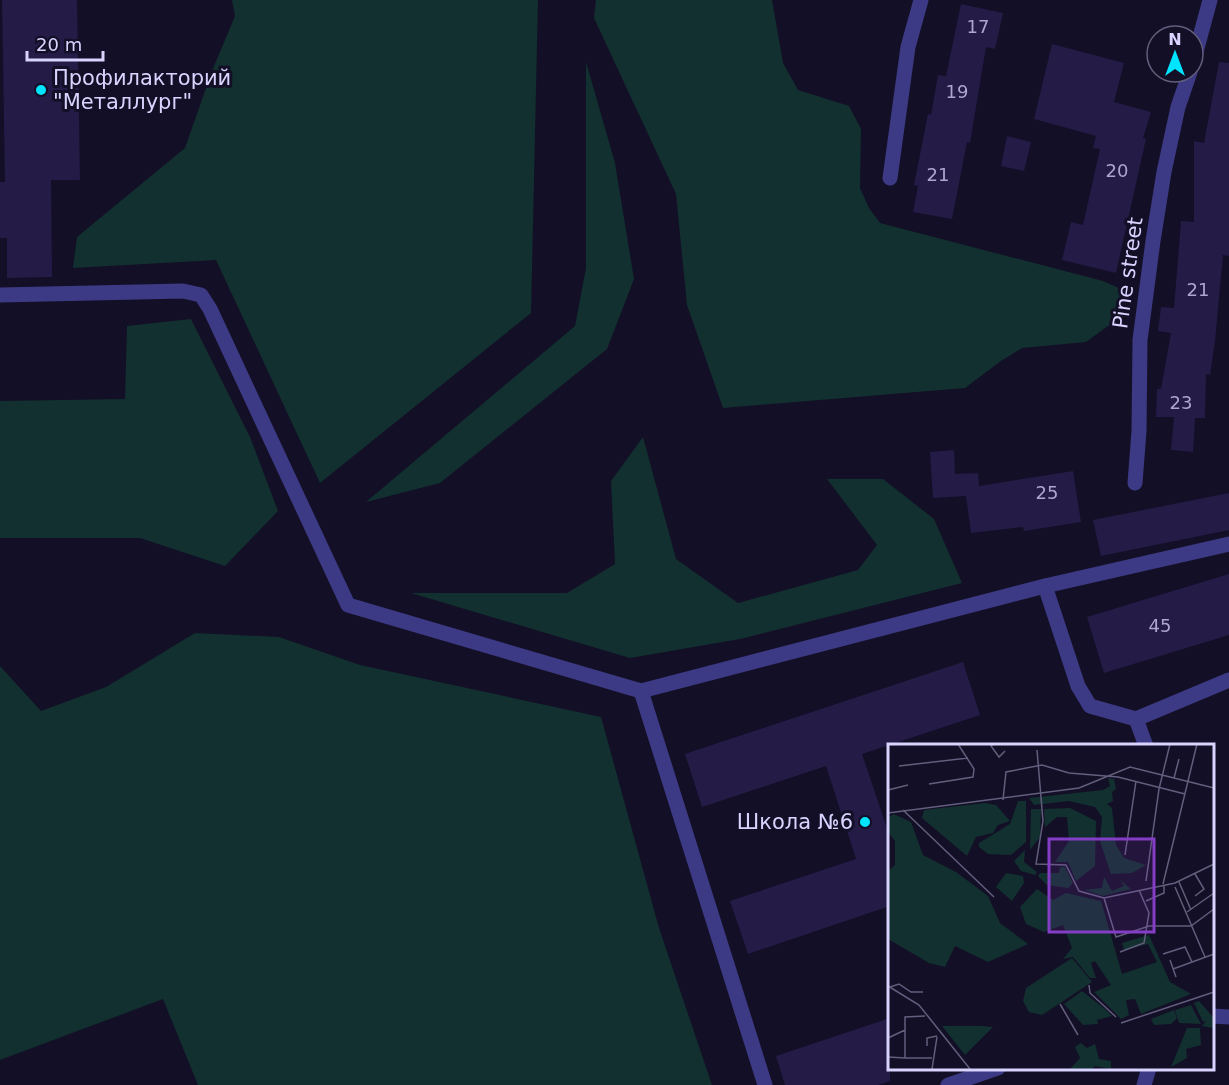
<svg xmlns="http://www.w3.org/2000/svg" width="1229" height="1085" font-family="'DejaVu Sans',sans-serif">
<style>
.green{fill:#12302f}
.building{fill:#241b47}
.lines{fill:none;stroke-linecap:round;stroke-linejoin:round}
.minor{stroke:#3d3a85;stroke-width:15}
.poi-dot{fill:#00e5ff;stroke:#130f26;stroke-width:2}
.labels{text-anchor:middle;stroke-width:6;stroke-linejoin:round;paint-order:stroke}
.number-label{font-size:18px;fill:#aca6d1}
.poi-label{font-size:21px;fill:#d9d4ff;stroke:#130f26;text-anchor:start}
.street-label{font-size:21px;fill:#d9d4ff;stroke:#130f26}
.inset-road{fill:none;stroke:#625e7d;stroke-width:1.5}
.view{fill:#843dc5;fill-opacity:0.15;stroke:#843dc5;stroke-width:3}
.inset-edge{fill:none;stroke:#d9d4ff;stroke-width:3}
</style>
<rect width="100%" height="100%" fill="#130f26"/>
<!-- green -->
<g class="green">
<path d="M232 0H538L531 313 320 483 216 260 73 268 77 237 185 148 212 71 235 16Z"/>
<path d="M596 0H772L783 63 798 90 849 106 861 129 860 188 869 208 880 223 1103 281 1123 290 1132 299V307L1128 315 1108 326 1086 342 1022 348 1001 361 965 388 723 408 687 305 676 194 594 18Z"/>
<path d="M586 62 615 163 634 279 607 349 440 483 366 502 575 326 586 268Z"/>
<path d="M191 319 250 437 278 511 225 566 140 538H0V401L125 399 127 326Z"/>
<path d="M643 437 676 559 738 603 858 570 877 545 827 479H883L934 519 962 583 740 639 630 658 411 593H567L615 564 611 481Z"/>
<path d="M195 633 279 637 360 665 601 717 659 928 712 1085H198L163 999 0 1060V666L41 711 106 687Z"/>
</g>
<!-- building -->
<g class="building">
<path d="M2 0H77L80 180H51L52 277 7 278V238H0V182H5Z"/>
<path d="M961 4 1003 13 995 49 986 47 970 143 967 142 952 219 913 212 918 186 914 185 928 114 931 115 938 75 946 76Z"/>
<path d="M1052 44 1124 63 1114 102 1151 112 1143 138 1146 139 1116 273 1062 260 1071 222 1083 225 1100 149 1093 148 1096 136 1034 119Z"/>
<path d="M1219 62 1229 63V256L1223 255 1215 341 1210 375 1206 374 1205 418H1195L1193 452 1171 450 1174 417H1156L1157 389H1161L1171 333 1158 331 1161 307 1174 308 1181 221 1194 222V141L1204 143Z"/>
<path d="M1007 136 1031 142 1024 171 1001 166Z"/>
<path d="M954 450 955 474 978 473 979 486 1073 471 1081 522 1024 531 1023 527 971 533 966 496 933 498 930 452Z"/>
<path d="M1229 493V530L1101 556 1093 520Z"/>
<path d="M1229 574V635L1104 673 1087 617Z"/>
<path d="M963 662 980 715 862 754 890 837V906L748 954 730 901 856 859 826 766 702 807 685 754Z"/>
<path d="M890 1018V1081L878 1085H785L776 1056Z"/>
</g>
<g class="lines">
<!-- minor -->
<g class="minor">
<path d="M1193 63 1210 0"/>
<path d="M890 178 908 47 921 0"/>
<path d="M0 295 183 291 201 295 210 309 348 605 641 691 1045 586 1229 544"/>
<path d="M1135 483 1139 431 1140 340 1153 241 1164 172 1178 107 1190 72"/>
<path d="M1045 586 1078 686 1090 706 1136 719 1146 746"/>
<path d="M641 691 765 1085"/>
<path d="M1136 719 1229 680"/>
<path d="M1212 1016 1229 1017"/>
<path d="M948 1085 998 1068"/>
<path d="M1144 1085 1149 1068"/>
</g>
</g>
<!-- markers -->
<g class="poi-dot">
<circle cx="41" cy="90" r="6"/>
<circle cx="865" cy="822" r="6"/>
</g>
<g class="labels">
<!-- number labels -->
<g class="number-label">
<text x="978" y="33">17</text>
<text x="957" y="98">19</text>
<text x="1117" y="177">20</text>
<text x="938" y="181">21</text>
<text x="1198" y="296">21</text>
<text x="1181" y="409">23</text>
<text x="1047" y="499">25</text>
<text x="1160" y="632">45</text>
</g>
<!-- poi labels -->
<g class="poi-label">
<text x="53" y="85">Профилакторий<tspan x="53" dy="24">"Металлург"</tspan></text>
<text x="853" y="829" text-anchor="end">Школа №6</text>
</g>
<!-- street labels -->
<g class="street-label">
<text transform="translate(1128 273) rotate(-82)" y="7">Pine street</text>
</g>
</g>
<!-- overview -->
<g transform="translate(888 744)">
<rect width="326" height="326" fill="#130f26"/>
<path d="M220 34 226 35 228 45 224 48 225 57 219 60 224 64 228 101 236 114 258 121 244 129 223 130 212 97 214 73 207 63 181 57 146 61 141 54 215 46 222 42ZM130 57H138V98L123 111 100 110 91 103V99L122 80ZM97 59 108 61 122 77 110 81 105 89 88 93 79 112 34 74 36 66ZM182 64 208 77 207 122 188 137 180 118H167L181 97 179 73H169L157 83 156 65ZM143 65H153L152 93 142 106ZM6 70 23 78 35 111 68 128 100 152 112 179 140 200 100 218 67 202 57 223 41 219 0 195V127L7 121V97L0 88V73ZM137 106 136 118 149 128 147 131 133 127 126 117ZM172 123H177L185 139 180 144 159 141 150 132 152 129H171ZM118 129 135 132 136 139 124 157 108 143ZM216 133 224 147 236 142 232 136 243 145 215 152 196 146 214 144ZM149 145 165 156 178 149 213 157 234 230 269 218 260 200 236 206 234 199 261 191 282 238 303 250 253 270 247 255 238 256 241 271 233 275 206 248 223 241 207 217 203 219 208 234H202L185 213 175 215 184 204 175 181 156 188 138 180 132 163ZM184 214 204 238 154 271 141 268 135 257 138 244ZM194 247 217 265 224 272 209 276 210 280 195 281 176 260ZM311 257 325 273V284L314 282 318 277 315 278 306 259ZM303 261 313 280 291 279 287 266ZM286 266 289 274 283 280 266 281 263 275ZM54 282H93L105 283 77 311ZM299 284H312L313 301 298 305 299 314 283 323ZM193 299 199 304 207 300 211 315 223 317V325L207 322 204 325H182L192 314 187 303Z" fill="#12302f"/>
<path class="inset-road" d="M106 0 103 2 111 13 117 7M149 6 155 77 148 120 178 121 191 147 216 154 287 139 326 120M11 22 80 14M286 34 291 15M41 40 85 33 86 25 70 0M0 46 20 41M115 56 118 28 154 21 181 29 230 33 297 50M15 66 106 153M0 69 191 44 242 23 326 44M237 111 248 37M258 137 271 45 282 0M291 138 303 166M275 140 309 0M287 143 317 213M307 152 316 145 307 130M216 154 228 193 261 182H303L326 165M258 157 276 149V142M299 168 326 149M232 208 256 199 261 169 251 146M275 210 297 203 304 218M282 216 288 233M285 225 326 210M201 241 202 249 228 273M0 242 31 261 82 325M2 243 11 240 23 248H35M172 260 190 291M233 279 326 248M17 286V273L37 272M0 294 17 286V314L0 313M39 302V294L49 292M17 314H44M44 325 49 293"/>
<path class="view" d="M161 95H266V188H161Z"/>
<rect width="326" height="326" class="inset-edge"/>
</g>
<!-- north arrow -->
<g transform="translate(1175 54)"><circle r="28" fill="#130f26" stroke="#625e7d" stroke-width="1.5"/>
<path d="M0-4.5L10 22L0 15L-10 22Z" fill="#00e5ff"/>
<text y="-9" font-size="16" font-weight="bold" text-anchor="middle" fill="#d9d4ff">N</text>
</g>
<!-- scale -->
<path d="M27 51v9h76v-9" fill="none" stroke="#d9d4ff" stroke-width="3"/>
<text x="36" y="51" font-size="18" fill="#d9d4ff" stroke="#130f26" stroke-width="4.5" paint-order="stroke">20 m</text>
</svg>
